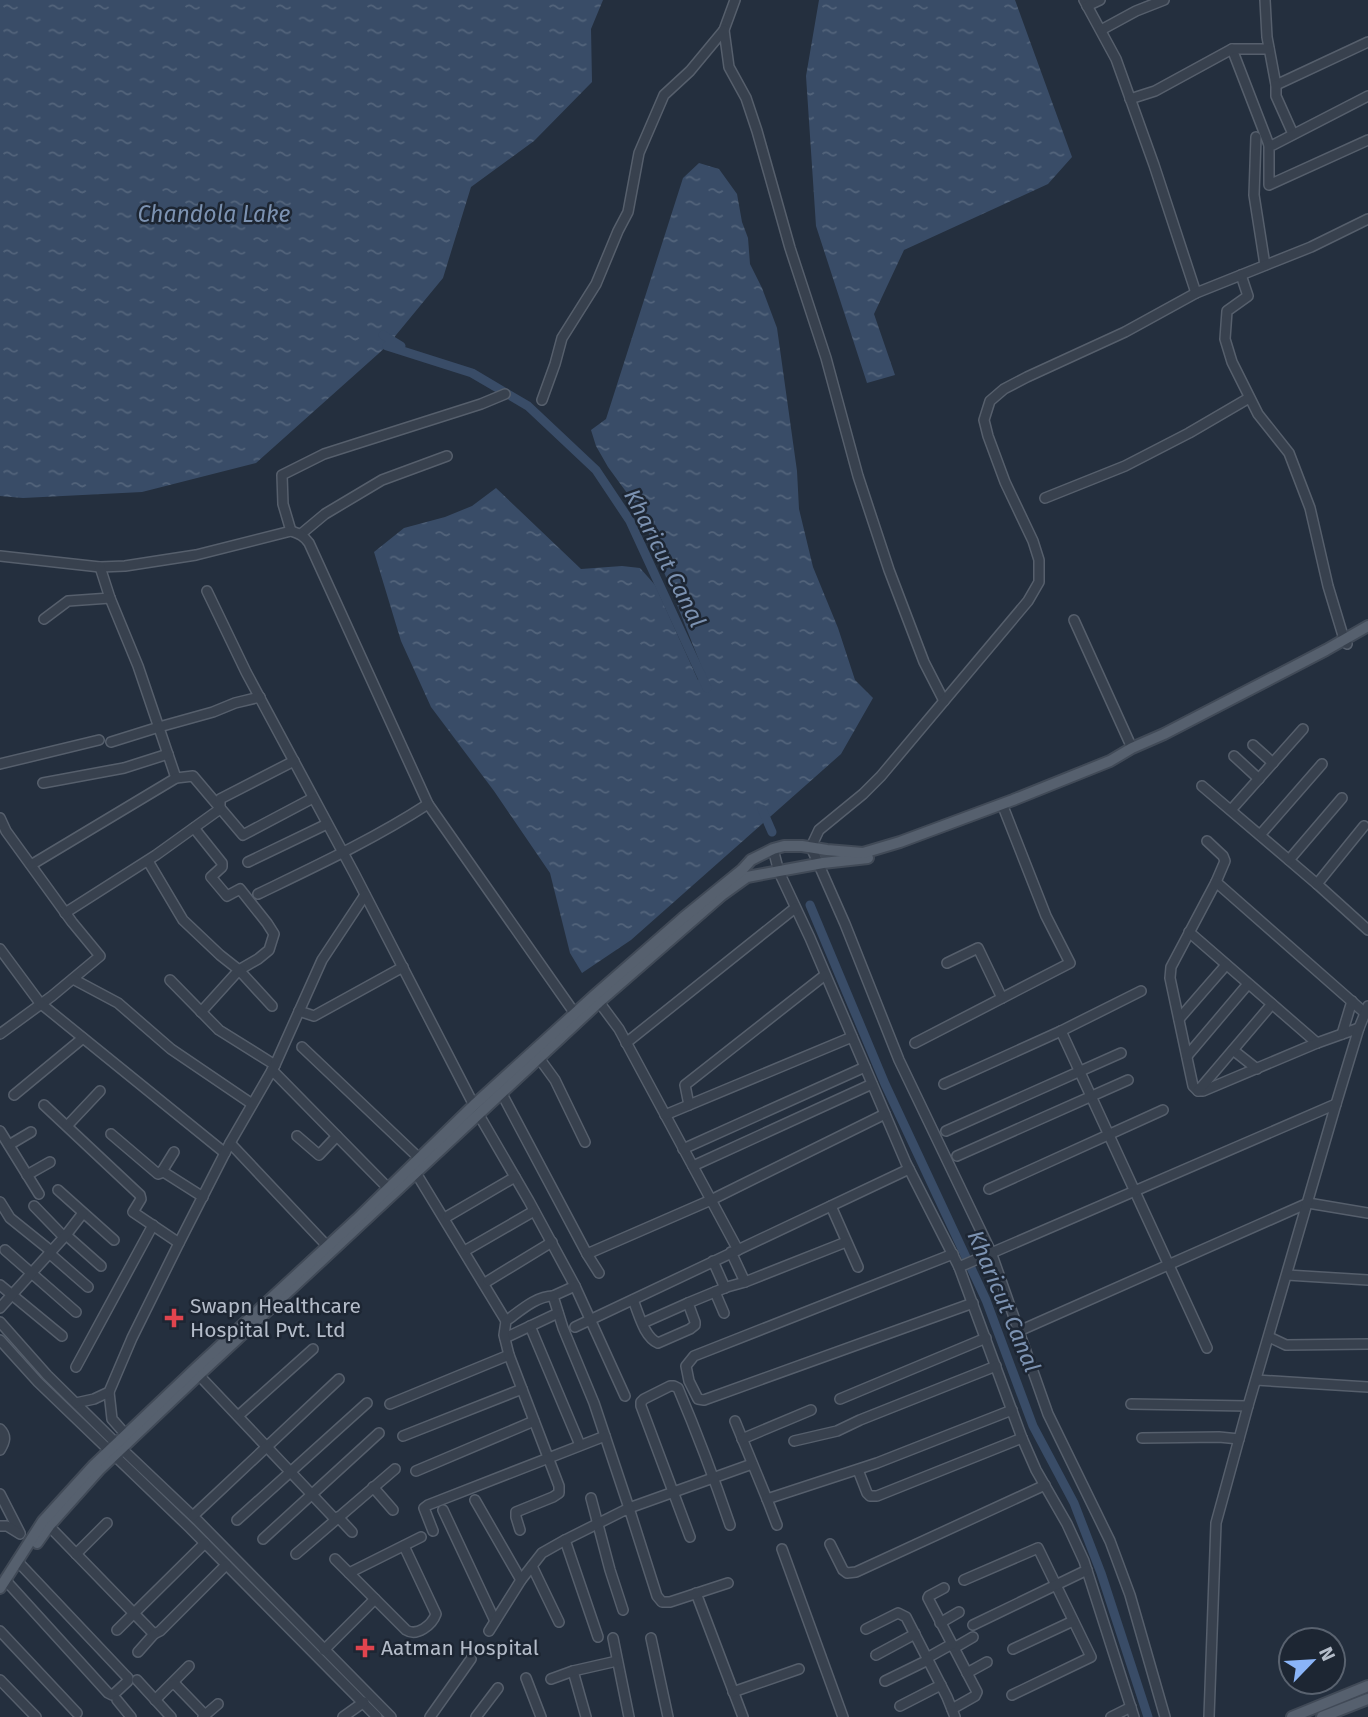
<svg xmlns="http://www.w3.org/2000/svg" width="1368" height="1717" font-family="'Fira Sans',sans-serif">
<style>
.water{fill:url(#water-ripples)}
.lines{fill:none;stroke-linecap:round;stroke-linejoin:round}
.canal{stroke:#394c67;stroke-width:9}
.minor-casing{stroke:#565f6c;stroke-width:12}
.major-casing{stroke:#414a57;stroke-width:14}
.minor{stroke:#38414e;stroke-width:9}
.major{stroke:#56606e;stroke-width:10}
.health-dot{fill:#e0444e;stroke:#1d2633;stroke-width:2.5}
.labels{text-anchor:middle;stroke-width:5;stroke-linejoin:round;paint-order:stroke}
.poi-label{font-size:21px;fill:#b4bcc9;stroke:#1d2633;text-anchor:start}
.water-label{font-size:23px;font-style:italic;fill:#7c92b1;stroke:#1d2633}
</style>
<defs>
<pattern id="water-ripples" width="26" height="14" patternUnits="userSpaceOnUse" patternTransform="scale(1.75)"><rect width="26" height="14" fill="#394c67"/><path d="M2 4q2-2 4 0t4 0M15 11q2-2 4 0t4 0" fill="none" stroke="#53647b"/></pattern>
</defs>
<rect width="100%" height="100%" fill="#242f3e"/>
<!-- water -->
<g class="water">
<path d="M0 0H603L591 29 592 82 534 141 471 187 443 278 387 346 256 463 142 492 23 498 0 496Z"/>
<path d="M819 0H1015L1072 157 1048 184 904 250 874 314 895 375 867 383 816 226 806 76Z"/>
<path d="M699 163 719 169 737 194 742 222 748 238 750 264 762 288 777 328 797 471 799 509 813 567 838 628 855 680 873 698 841 754 631 940 582 973 570 953 550 873 494 791 431 707 401 641 374 552 404 528 445 517 472 506 496 488 581 569 622 566 640 568 655 585 698 680 706 678 643 519 627 493 608 467 596 446 591 430 606 419 683 178Z"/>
</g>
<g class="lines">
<!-- canal -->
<g class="canal">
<path d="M383 335 401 346H387L472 373 528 406 596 470 630 521 707 688"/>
<path d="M762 809 772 832"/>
<path d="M810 905 885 1084 986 1300 1033 1426 1074 1503 1101 1573 1148 1717"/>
</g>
<!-- minor casing -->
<g class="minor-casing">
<g id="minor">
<path d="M1084 0 1116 59 1154 165 1196 293"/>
<path d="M1265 0 1267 37 1276 85 1368 42"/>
<path d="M1087 6 1100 0"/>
<path d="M724 30 735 0"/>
<path d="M1101 30 1136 11 1164 0"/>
<path d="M1232 49 1269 145"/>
<path d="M1276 85V96L1293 134"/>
<path d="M1368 96 1273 145H1269V185L1368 140"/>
<path d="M1130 99 1155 91 1232 49H1269"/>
<path d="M1256 137 1254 195 1265 265"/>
<path d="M1241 275 1248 296 1227 311 1225 339 1232 362 1258 414 1289 453 1310 508 1328 586 1344 639 1347 644"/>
<path d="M542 400 555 364 562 338 596 284 618 231 628 212 639 153 664 95 690 71 724 30 729 67 746 98 757 131 790 248 826 358 858 476 889 570 924 662 944 701"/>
<path d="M1045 498 1125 466 1189 433 1249 398"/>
<path d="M291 531 283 504 282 475 324 454 481 404 505 394"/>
<path d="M301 534 325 514 382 480 447 456"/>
<path d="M0 556 100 567 125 566 196 555 291 531C300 534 304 536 309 543L428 804 578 1018"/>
<path d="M100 567 110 598 138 666 176 778"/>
<path d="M207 591 246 672 354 873 479 1115 529 1201 575 1286 553 1296 563 1328 594 1403 629 1508 752 1464"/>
<path d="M44 619 68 601 110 598"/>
<path d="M1074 620 1132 748"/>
<path d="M111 742 159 727 213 712 235 703 260 697"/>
<path d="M1253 745 1273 763"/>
<path d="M1234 756 1259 779"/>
<path d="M0 764 99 740"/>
<path d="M43 783 124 768 168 754"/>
<path d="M1202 786 1317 884 1368 930"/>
<path d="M1231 810 1303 729"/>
<path d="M0 818 6 831 72 922 100 956 52 996 0 1034"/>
<path d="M194 828 222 863V867L211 877 227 896 240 889 267 923 274 934 269 950 258 959 239 970 201 1012"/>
<path d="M1260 835 1322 764"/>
<path d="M1207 841 1223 856 1225 861 1216 882"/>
<path d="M773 849 779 872 810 938 906 1163 959 1267 1022 1438 1036 1470 1067 1524 1084 1561 1134 1717"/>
<path d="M1289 860 1342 798"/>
<path d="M148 861 183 920 220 955 239 970 272 1006"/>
<path d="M248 862 327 824"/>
<path d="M31 865 176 778 193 776 243 835 313 798"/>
<path d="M1317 884 1364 826"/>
<path d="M258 894C316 866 374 839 428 804"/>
<path d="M65 913 156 855 220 809V799L294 761"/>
<path d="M1189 932 1317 1043"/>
<path d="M0 949 40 1003 225 1153"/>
<path d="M947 963 978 948 1002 998"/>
<path d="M73 979 118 1003 171 1049 252 1104"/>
<path d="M170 980 219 1030 275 1065"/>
<path d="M599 1002 619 1029 738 1250"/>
<path d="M299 1011 314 1016 403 967"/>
<path d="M1179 1019 1226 965"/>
<path d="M1359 1028 1317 1043 1203 1091H1198L1193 1086 1170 978 1171 967 1216 882 1365 1013"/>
<path d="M1061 1031 1207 1348"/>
<path d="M1342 1034 1352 1001"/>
<path d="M626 1043 795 908"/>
<path d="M915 1043 1070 963 1046 916 1004 809"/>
<path d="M302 1047 419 1158"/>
<path d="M1233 1050 1257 1069"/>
<path d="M1187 1056 1248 984"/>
<path d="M539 1058 555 1080 585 1142"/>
<path d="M272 1070 388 1188"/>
<path d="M944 1084 1061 1031 1141 991"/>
<path d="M1198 1091 1272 1004"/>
<path d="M502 1094 587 1254 711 1200 885 1114"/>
<path d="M14 1095 83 1038"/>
<path d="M44 1105 140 1195 141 1199 133 1212 179 1243"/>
<path d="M689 1105 685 1085 825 975"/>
<path d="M665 1115 852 1037"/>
<path d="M67 1126 100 1091"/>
<path d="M0 1131 39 1194"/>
<path d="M946 1131 1121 1053"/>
<path d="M111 1134 158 1174 161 1173 174 1152"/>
<path d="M297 1136 319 1155 337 1136"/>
<path d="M230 1143 330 1249"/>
<path d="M9 1145 31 1132"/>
<path d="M683 1149 865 1067"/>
<path d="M957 1156 1128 1080"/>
<path d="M693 1166 872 1084"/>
<path d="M162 1171 203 1197"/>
<path d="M416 1173 506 1321"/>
<path d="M27 1175 50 1162"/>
<path d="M989 1189 1163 1110"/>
<path d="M58 1190 114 1240"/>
<path d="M0 1202 10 1218 51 1251"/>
<path d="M34 1206 64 1237"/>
<path d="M831 1206 858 1267"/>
<path d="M448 1216 515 1177"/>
<path d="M66 1235 101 1266"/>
<path d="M468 1249 534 1211"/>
<path d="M5 1250 76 1312"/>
<path d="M49 1253 88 1287"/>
<path d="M587 1254 599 1273"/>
<path d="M953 1254 694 1356 686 1366 689 1381 698 1399 704 1400 973 1303"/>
<path d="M713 1261 725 1288"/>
<path d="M959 1267 1336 1104"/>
<path d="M1287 1275 1368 1280"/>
<path d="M488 1281 552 1242"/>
<path d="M745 1282 846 1242"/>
<path d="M0 1285 62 1336"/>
<path d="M575 1286 625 1396"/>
<path d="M715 1292 724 1313"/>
<path d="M633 1300C639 1314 644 1337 658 1343L690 1329 695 1325V1322L688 1303 727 1287 745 1282 731 1252"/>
<path d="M0 1308 66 1235 83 1213"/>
<path d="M0 1322 47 1375 122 1449 198 1521 391 1717"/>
<path d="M643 1323 688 1303"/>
<path d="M530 1326 580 1445"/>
<path d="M575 1327 909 1169"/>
<path d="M1019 1331 1308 1203 1368 1213"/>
<path d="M1269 1337 1286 1345 1368 1344"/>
<path d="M505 1338 558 1313"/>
<path d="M0 1340 38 1382 190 1528 377 1717"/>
<path d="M76 1367 153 1225"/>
<path d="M194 1370 335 1519"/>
<path d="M1256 1380 1368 1387"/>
<path d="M109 1392 112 1419 126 1435"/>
<path d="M840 1399 986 1338"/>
<path d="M76 1403 94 1399 109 1392 132 1338 179 1243 230 1143 275 1065 322 960 365 895"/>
<path d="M390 1404 509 1355"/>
<path d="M1131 1404 1248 1406"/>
<path d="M238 1416 313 1349"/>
<path d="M735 1421 767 1499"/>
<path d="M0 1429C7 1436 5 1442 0 1450"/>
<path d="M403 1436 522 1389"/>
<path d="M1142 1438 1219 1437 1239 1439"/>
<path d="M742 1439 811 1410"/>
<path d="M794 1441 837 1431 860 1420 996 1366"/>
<path d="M858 1470 867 1493 870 1496H877L1022 1438"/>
<path d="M416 1471 534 1421"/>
<path d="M373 1487 393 1510"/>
<path d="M0 1494 20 1533"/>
<path d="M591 1498 610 1570 623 1610"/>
<path d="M475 1500 521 1580"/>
<path d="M443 1510 495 1621"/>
<path d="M193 1516 339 1379"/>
<path d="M338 1517 352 1532"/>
<path d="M237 1520 367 1403"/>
<path d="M777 1525 767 1499 877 1463 1012 1410"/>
<path d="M0 1526H7L20 1534"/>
<path d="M49 1526 154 1634 160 1631 226 1565"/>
<path d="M520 1530 516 1517V1512L553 1497 559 1493V1486L509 1355 504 1335 506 1321C520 1311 536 1296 553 1296"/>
<path d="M433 1531 424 1508 428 1505 605 1436"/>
<path d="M690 1537 641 1406V1402L644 1399 670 1386H674L678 1388C697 1433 714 1478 730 1525"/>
<path d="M263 1539 379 1433"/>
<path d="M565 1540 598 1637"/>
<path d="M830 1544 843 1570 847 1573 856 1572 1045 1485"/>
<path d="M782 1549 843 1717"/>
<path d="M76 1554 107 1523"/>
<path d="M296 1554 395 1469"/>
<path d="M335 1559 406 1630C417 1637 432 1625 436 1614L404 1546"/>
<path d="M532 1566 559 1622"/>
<path d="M349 1573 421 1537"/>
<path d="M964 1580 1038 1548 1091 1657 1012 1695"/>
<path d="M8 1583 108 1693 112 1695 114 1694 128 1681V1678L126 1676 21 1565"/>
<path d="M944 1588 929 1596 928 1598 977 1692 975 1696 952 1709"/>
<path d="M696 1593 743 1717"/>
<path d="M940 1623 959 1612"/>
<path d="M973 1625 1087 1570"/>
<path d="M866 1629 898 1613 906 1617 947 1697 955 1717"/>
<path d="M117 1630 205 1543"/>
<path d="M0 1631 77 1713"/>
<path d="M489 1631 521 1580 542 1553 565 1540 629 1508 657 1596 662 1602H670L728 1583"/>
<path d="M613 1638 629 1717"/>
<path d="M651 1638 668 1717"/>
<path d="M954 1648 973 1637"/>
<path d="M1013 1649 1073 1621"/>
<path d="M324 1650 375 1599"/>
<path d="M138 1652 154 1634"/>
<path d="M876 1655 915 1634"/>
<path d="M927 1658 952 1644"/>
<path d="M573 1671 586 1717"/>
<path d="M967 1673 987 1662"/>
<path d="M526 1678 541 1717"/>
<path d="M551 1679 573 1671 617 1661"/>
<path d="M0 1680 36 1717"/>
<path d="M137 1680 171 1717"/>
<path d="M885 1681 928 1660"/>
<path d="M172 1683 189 1666"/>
<path d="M733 1692 799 1669"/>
<path d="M117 1700 131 1717"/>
<path d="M155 1700 170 1685 175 1684 204 1714 203 1717"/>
<path d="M900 1706 941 1685"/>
<path d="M204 1716 218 1704"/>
<path d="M343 1717 364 1702"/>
<path d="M430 1717 471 1659"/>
<path d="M476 1717 498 1688"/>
<path d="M1111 1717 1131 1707"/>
<path d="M1165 1717 1130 1595 1110 1541 1048 1414 991 1252 899 1060 845 924 811 847 819 830 863 794 881 776 1028 601 1039 582V560L1033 541 1005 482 988 436 984 420 990 401 1004 389 1027 377 1125 332 1196 293 1311 247 1368 219"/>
<path d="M1209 1717 1216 1523 1248 1406 1336 1104 1359 1028 1368 1006"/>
</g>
</g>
<!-- major casing -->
<g class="major-casing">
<g id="major">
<path d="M37 1543 49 1526 99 1470 202 1372 599 1002 722 895 747 877 823 863 868 858"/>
<path d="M0 1588 43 1521 94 1465 197 1367 356 1220 474 1105 594 996 683 918 742 870 751 860 773 849 784 846H802L827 850 863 853 900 842 1013 800 1110 761 1132 748 1164 734 1326 650 1368 626"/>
<path d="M1292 1717 1368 1686"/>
<path d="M1322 1717 1368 1699"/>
</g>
</g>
<!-- minor -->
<use href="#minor" class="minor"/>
<!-- major -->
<use href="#major" class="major"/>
</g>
<!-- markers -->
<g class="health-dot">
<path d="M170.5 1307.5h7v7h7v7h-7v7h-7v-7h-7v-7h7z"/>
<path d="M361.5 1637.5h7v7h7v7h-7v7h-7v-7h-7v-7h7z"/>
</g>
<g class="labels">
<!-- poi labels -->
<g class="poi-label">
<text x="190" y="1313">Swapn Healthcare<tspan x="190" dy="24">Hospital Pvt. Ltd</tspan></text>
<text x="381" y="1655">Aatman Hospital</text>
</g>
<!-- water labels -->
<g class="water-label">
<text x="214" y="222">Chandola Lake</text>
<text transform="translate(665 558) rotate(63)" y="8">Kharicut Canal</text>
<text transform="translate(1004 1301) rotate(67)" y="8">Kharicut Canal</text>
</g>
</g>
<!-- north arrow -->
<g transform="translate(1312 1661) rotate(65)"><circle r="33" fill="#1d2633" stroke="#59626f" stroke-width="2"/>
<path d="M0-5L12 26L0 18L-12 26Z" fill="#8ab4f8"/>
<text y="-10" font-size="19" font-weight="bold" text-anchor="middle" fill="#b4bcc9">N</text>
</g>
</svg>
